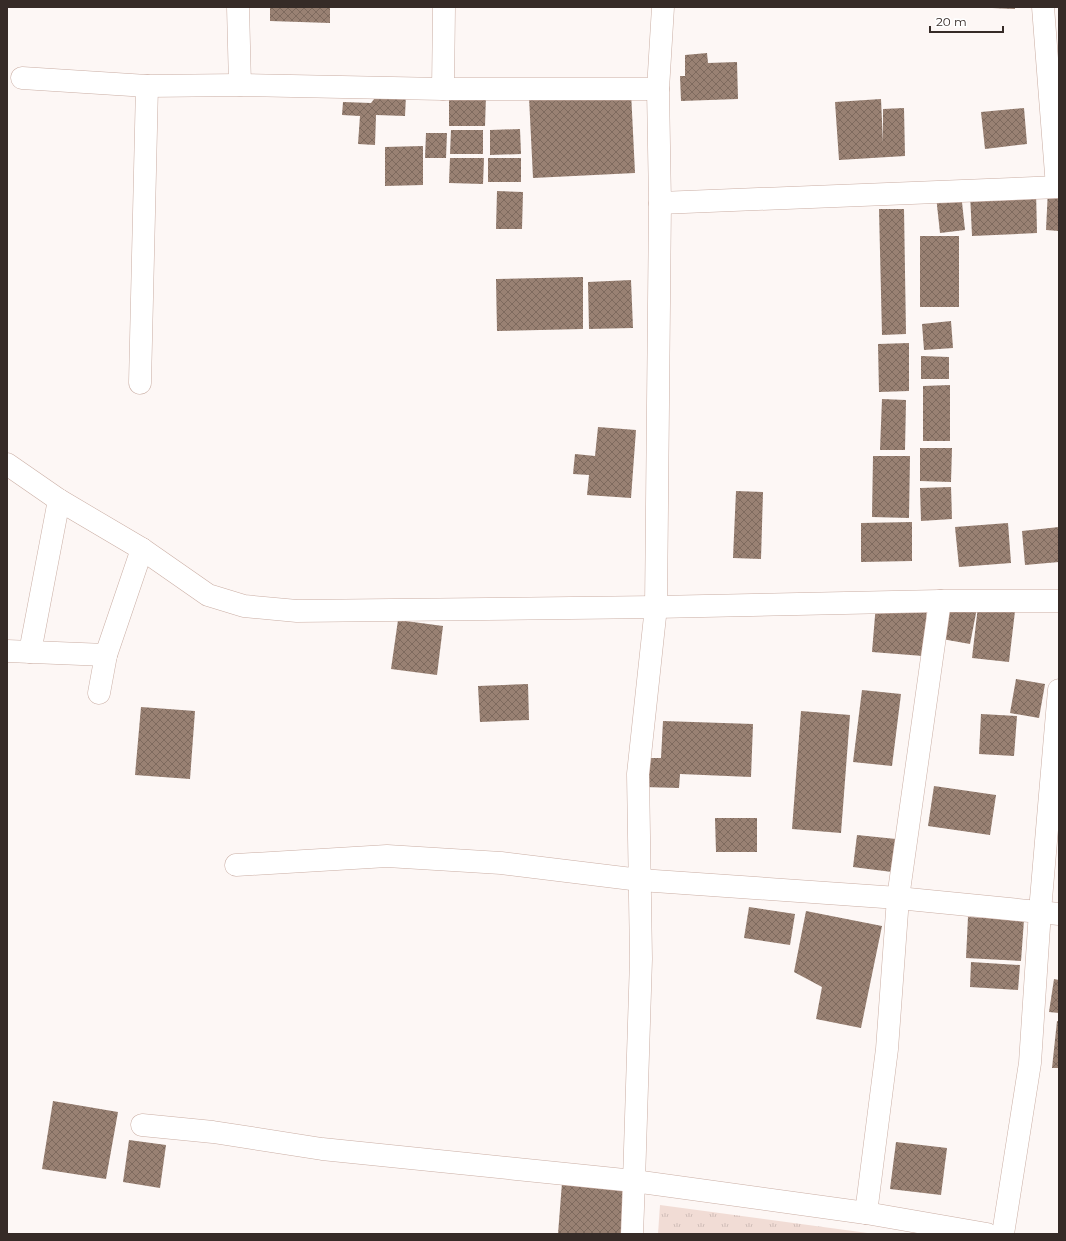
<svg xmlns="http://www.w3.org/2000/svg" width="1066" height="1241" font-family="Montserrat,sans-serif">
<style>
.park{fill:url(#park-tufts)}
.building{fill:url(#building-cross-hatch)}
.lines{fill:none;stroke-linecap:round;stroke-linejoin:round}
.minor-casing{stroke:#caaea4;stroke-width:23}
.minor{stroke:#fff;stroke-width:22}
</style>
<defs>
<pattern id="park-tufts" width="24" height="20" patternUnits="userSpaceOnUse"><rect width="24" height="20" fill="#f1dcd5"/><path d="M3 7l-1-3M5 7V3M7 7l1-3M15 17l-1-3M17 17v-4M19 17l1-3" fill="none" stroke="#cfbdb7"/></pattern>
<pattern id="building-cross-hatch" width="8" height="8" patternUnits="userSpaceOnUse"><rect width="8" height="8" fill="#998173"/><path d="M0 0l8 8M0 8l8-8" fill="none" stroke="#7e6a5e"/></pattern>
</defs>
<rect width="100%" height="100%" fill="#fdf7f5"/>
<!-- park -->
<path class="park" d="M660 1205 875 1234H658Z"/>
<!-- building -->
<g class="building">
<path d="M270 7H330V23L270 21Z"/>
<path d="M992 7H1015V9L992 8Z"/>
<path d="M707 53 708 63 737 62 738 99 681 101 680 76H685V55Z"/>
<path d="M631 92 635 173 533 178 529 97Z"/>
<path d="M449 93 486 94 485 126H449Z"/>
<path d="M378 94 406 95 405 116 376 115 375 145 358 144 360 116 342 115 343 102 371 103Z"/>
<path d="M881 99 883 143V109L904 108 905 156 839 160 835 102Z"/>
<path d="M1024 108 1027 144 985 149 981 112Z"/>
<path d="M520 129 521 154 490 155V130Z"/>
<path d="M451 130H483V154H450Z"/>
<path d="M426 133H447L446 158H425Z"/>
<path d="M423 146V185L385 186V147Z"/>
<path d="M450 158H484L483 184 449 183Z"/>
<rect x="488" y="158" width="33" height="24"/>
<path d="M1048 189 1059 190V231L1046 230Z"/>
<path d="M497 191 523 192 522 229H496Z"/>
<path d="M1036 191 1037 233 972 236 970 193Z"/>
<path d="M961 193 965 230 940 233 936 196Z"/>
<path d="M879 209H904L906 334 882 335Z"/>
<rect x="920" y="236" width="39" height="71"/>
<path d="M583 277V329L497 331 496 279Z"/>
<path d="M631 280 633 328 589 329 588 282Z"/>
<path d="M951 321 953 348 924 350 922 324Z"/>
<path d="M909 343V391L879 392 878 344Z"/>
<path d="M921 356 949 357V379H921Z"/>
<path d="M950 385V441H923V386Z"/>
<path d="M882 399 906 400 905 450H880Z"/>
<path d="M598 427 636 430 631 498 587 495 589 475 573 474 575 454 595 456Z"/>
<path d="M920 448H952L951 482 920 481Z"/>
<path d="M873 456H910L909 518 872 517Z"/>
<path d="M951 487 952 519 921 521 920 488Z"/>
<path d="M736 491 763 492 761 559 733 558Z"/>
<path d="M912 522V561L861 562V523Z"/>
<path d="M1008 523 1011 563 959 567 955 527Z"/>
<path d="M1059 527V562L1025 565 1022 531Z"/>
<path d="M949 603 977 608 970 644 942 639Z"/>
<path d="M876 604 927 608 923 656 872 652Z"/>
<path d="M978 606 1015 611 1009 662 972 658Z"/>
<path d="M398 620 443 626 437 675 391 669Z"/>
<path d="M1016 679 1045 684 1039 718 1010 713Z"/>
<path d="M528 684 529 720 480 722 478 686Z"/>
<path d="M862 690 901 694 892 766 853 762Z"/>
<path d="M141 707 195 711 190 779 135 775Z"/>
<path d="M801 711 850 715 841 833 792 829Z"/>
<path d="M981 714 1017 716 1014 756 979 754Z"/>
<path d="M663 721 753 724 751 777 680 774 679 788 644 787 645 758H661Z"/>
<path d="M934 786 996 795 990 835 928 826Z"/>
<path d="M715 818H757V852H716Z"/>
<path d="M857 835 896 839 892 872 853 867Z"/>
<path d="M749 907 795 914 790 945 744 938Z"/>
<path d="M806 911 882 926 861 1028 816 1019 822 987 794 972Z"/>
<path d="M968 917 1024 920 1021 961 966 958Z"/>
<path d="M971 962 1020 965 1018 990 970 987Z"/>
<path d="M1054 979 1059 980V1013L1049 1012Z"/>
<path d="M1057 1021H1059V1068H1052Z"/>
<path d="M53 1101 118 1112 106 1179 42 1169Z"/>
<path d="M129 1140 166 1145 160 1188 123 1182Z"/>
<path d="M896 1142 947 1148 941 1195 890 1189Z"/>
<path d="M562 1183 628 1188 624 1234H558Z"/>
</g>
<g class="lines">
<!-- minor casing -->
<g class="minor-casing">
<g id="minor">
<path d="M238 7 240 85"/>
<path d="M1043 7 1057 187"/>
<path d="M22 78 147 86 240 85 443 89H658"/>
<path d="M443 89 444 7"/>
<path d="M660 203 1059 187"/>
<path d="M140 383 147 86"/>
<path d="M7 464 59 500 142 549 208 595 244 606 297 611 656 607 940 601H1059"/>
<path d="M7 651 106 655"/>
<path d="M30 652 59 500"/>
<path d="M99 693 106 655 142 549"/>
<path d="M236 865 387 856 501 863 640 880 898 898 1059 914"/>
<path d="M142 1125 213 1132 322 1149 634 1181 866 1213 987 1234"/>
<path d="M866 1213 887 1049 898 898 940 601"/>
<path d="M632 1234 634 1181 641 959 638 774 656 607 660 203 658 89 663 7"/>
<path d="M1003 1234 1030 1063 1040 911 1059 690"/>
</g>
</g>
<!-- minor -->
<use href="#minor" class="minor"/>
</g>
<!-- border -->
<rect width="1066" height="1241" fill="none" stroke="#362b27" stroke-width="16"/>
<!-- scale -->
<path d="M930 26v6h73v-6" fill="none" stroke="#362b27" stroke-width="2"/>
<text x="936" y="26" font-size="12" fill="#362b27" stroke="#ffffff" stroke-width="3" paint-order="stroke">20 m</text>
</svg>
